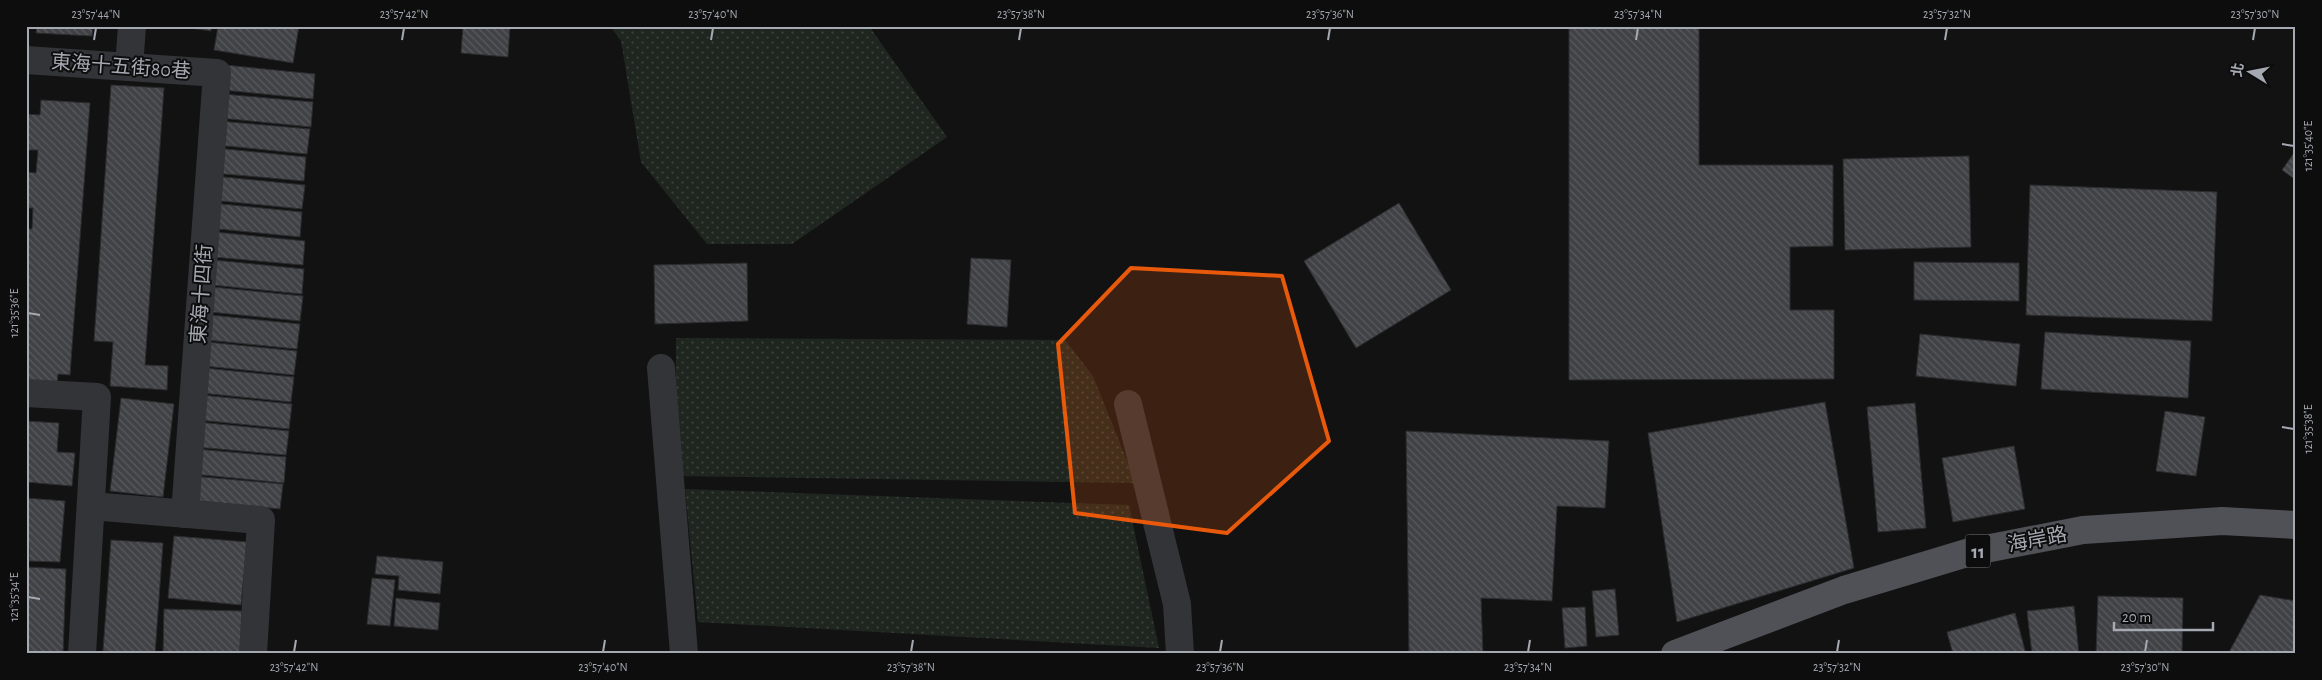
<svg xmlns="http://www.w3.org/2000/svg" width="2322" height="680" font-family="'Alegreya Sans','Noto Sans TC',sans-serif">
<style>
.grass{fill:url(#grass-dots)}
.building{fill:url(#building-back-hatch);stroke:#2c2c2f}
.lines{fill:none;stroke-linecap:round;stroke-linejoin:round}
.minor{stroke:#333438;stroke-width:28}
.major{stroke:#505156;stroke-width:28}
.marked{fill:#e8590c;fill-opacity:0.2;stroke:#e8590c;stroke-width:4;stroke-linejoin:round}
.ticks{fill:none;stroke:#a5a9b2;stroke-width:2}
.labels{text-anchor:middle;stroke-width:4;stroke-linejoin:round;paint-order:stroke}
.shield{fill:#0d0d0e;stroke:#777a81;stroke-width:1}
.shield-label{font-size:19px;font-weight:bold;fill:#a5a9b2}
.street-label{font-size:20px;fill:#a5a9b2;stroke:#0d0d0e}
.neatline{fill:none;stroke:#a5a9b2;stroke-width:2}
.ticks-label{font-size:12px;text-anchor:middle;fill:#a5a9b2}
</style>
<defs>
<pattern id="grass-dots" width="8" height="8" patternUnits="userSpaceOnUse" patternTransform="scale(1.25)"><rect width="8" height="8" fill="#1f251f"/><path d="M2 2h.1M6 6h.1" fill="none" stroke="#3d423d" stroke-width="1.8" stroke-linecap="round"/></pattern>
<pattern id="building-back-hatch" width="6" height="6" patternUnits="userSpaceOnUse" patternTransform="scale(1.25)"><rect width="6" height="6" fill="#414246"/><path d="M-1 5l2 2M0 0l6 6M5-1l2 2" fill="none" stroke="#595a5e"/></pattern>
</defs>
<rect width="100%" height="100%" fill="#121213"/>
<!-- grass -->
<g class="grass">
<path d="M610 26H869L947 137 792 244H707L641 162 621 41Z"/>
<path d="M676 338 1065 340 1093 376 1136 483 675 476Z"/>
<path d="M685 489 1129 505 1159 648 698 622Z"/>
</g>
<!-- building -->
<g class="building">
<path d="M37 26H93L92 36 36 33Z"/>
<path d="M177 26H211V31Z"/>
<path d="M218 26H299L293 63 214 50Z"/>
<path d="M463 26H510L508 57 461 53Z"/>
<path d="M1569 28H1699V165H1833V246L1790 247V310H1834V379L1569 380Z"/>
<path d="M225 65 315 74 313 99 223 90Z"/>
<path d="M111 85 164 88 145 365 168 366 167 390 110 386 113 342 94 341Z"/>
<path d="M223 94 313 102 311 127 220 118Z"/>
<path d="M41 100 90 103 70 375 58 374 56 394 26 392V293L29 267H26V229H32L33 208H26V172L36 173 38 150H26V114L40 115Z"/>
<path d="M219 121 310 129 307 154 217 145Z"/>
<path d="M216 148 306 157 304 181 213 173Z"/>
<path d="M2296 150V180L2282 170Z"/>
<path d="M1969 156 1971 247 1845 250 1843 159Z"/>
<path d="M214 176 305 185 302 209 212 200Z"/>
<path d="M2030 185 2217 192 2212 321 2026 315Z"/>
<path d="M212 203 302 212 300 237 209 228Z"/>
<path d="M1399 203 1451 290 1356 348 1304 261Z"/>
<path d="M215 232 305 241 303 265 213 257Z"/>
<path d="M971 258 1011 260 1007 327 967 324Z"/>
<path d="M214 260 304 269 302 294 212 285Z"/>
<path d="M1914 262 2019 263V301L1914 300Z"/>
<path d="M747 263 748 321 655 324 654 265Z"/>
<path d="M212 287 303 296 300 321 210 312Z"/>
<path d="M210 315 300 324 297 349 207 340Z"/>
<path d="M2045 332 2191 341 2188 398 2041 389Z"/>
<path d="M1920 334 2020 344 2016 386 1916 376Z"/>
<path d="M207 342 297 351 294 375 204 366Z"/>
<path d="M204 368 294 377 291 402 201 393Z"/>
<path d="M201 395 292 404 289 429 199 420Z"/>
<path d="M121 398 174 404 163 497 110 491Z"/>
<path d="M1825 402 1854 568 1677 622 1648 433Z"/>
<path d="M1915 403 1926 528 1878 532 1867 407Z"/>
<path d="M2165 411 2205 417 2196 476 2156 471Z"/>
<path d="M26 421 59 423 57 452 75 453 72 486 26 482Z"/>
<path d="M198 422 289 431 286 455 196 447Z"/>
<path d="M1406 431 1609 441 1605 508 1557 506 1552 601 1481 598 1483 654H1409Z"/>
<path d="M2014 446 2025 509 1953 522 1942 458Z"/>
<path d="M196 449 286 457 284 483 193 474Z"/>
<path d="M192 476 283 484 280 509 190 500Z"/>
<path d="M26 498 65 501 60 562 29 561V546H26Z"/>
<path d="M174 536 247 542 241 605 168 598Z"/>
<path d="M111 540 163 543 155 654 103 651Z"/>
<path d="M377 556 443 562 440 594 398 590 399 576 375 574Z"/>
<path d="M26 567 66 569 63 654H26Z"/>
<path d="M372 578 395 580 390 626 367 624Z"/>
<path d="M1615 589 1619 635 1596 637 1592 591Z"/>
<path d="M2260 595 2296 601V654H2228Z"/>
<path d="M2098 596 2183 598 2182 654H2096Z"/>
<path d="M396 598 440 603 438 630 394 626Z"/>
<path d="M2074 606 2079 654H2032L2027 611Z"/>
<path d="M1585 607 1587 646 1565 648 1562 608Z"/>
<path d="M164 609 242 611 240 654H163Z"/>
<path d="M2015 613 2026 654H1953L1947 632Z"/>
</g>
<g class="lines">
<!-- minor -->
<g class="minor">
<path d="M26 60 217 73 185 514"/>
<path d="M129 67 132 26"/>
<path d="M661 368 684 654"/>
<path d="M26 393 97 397 82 654"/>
<path d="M1128 404 1177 604 1180 654"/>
<path d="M91 506 261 520 253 654"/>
</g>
<!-- major -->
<path class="major" d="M1675 654 1844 590 1970 552 2083 530 2222 521 2296 525"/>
</g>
<!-- marked area -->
<path class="marked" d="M1131 268 1282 276 1329 441 1227 533 1075 513 1058 344Z"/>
<!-- ticks -->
<path class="ticks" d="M94 40 96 28M402 40 404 28M711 40 713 28M1019 40 1021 28M1328 40 1330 28M1636 40 1638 28M1945 40 1947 28M2253 40 2255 28M2282 144 2294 146M28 313 40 315M2282 427 2294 429M28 597 40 599M294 652 296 640M603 652 605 640M911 652 913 640M1220 652 1222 640M1528 652 1530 640M1837 652 1839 640M2145 652 2147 640"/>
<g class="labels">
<!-- shield labels -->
<rect class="shield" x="1965.5" y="534.5" width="25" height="33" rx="4"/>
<g class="shield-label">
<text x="1978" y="558">11</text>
</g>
<!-- street labels -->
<g class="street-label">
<text transform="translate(121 66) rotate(4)" y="7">東海十五街80巷</text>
<text transform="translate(201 294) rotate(-86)" y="7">東海十四街</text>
<text transform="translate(2037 539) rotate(-11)" y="7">海岸路</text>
</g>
</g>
<!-- border -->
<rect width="2322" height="680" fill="none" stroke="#0d0d0e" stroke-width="55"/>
<!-- north arrow -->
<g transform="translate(2250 72) rotate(280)" stroke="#0d0d0e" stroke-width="4" paint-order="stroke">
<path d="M0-4L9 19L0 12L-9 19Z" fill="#a5a9b2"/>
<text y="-8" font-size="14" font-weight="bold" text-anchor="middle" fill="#a5a9b2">北</text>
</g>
<!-- scale -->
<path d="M2114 622v8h99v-8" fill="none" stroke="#a5a9b2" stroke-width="2.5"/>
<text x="2122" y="622" font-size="15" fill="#a5a9b2" stroke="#0d0d0e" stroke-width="4" paint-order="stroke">20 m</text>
<rect x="28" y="28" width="2266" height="624" class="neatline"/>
<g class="ticks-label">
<text x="96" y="18">23°57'44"N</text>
<text x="404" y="18">23°57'42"N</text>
<text x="713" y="18">23°57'40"N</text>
<text x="1021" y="18">23°57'38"N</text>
<text x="1330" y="18">23°57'36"N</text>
<text x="1638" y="18">23°57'34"N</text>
<text x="1947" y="18">23°57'32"N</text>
<text x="2255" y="18">23°57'30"N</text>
<text transform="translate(2308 146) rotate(-90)" y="4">121°35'40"E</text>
<text transform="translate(14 313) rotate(-90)" y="4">121°35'36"E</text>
<text transform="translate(2308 429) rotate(-90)" y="4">121°35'38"E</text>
<text transform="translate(14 597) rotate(-90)" y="4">121°35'34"E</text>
<text x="294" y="671">23°57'42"N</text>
<text x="603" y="671">23°57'40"N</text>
<text x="911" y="671">23°57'38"N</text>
<text x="1220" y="671">23°57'36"N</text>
<text x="1528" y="671">23°57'34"N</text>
<text x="1837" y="671">23°57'32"N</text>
<text x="2145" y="671">23°57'30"N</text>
</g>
</svg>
